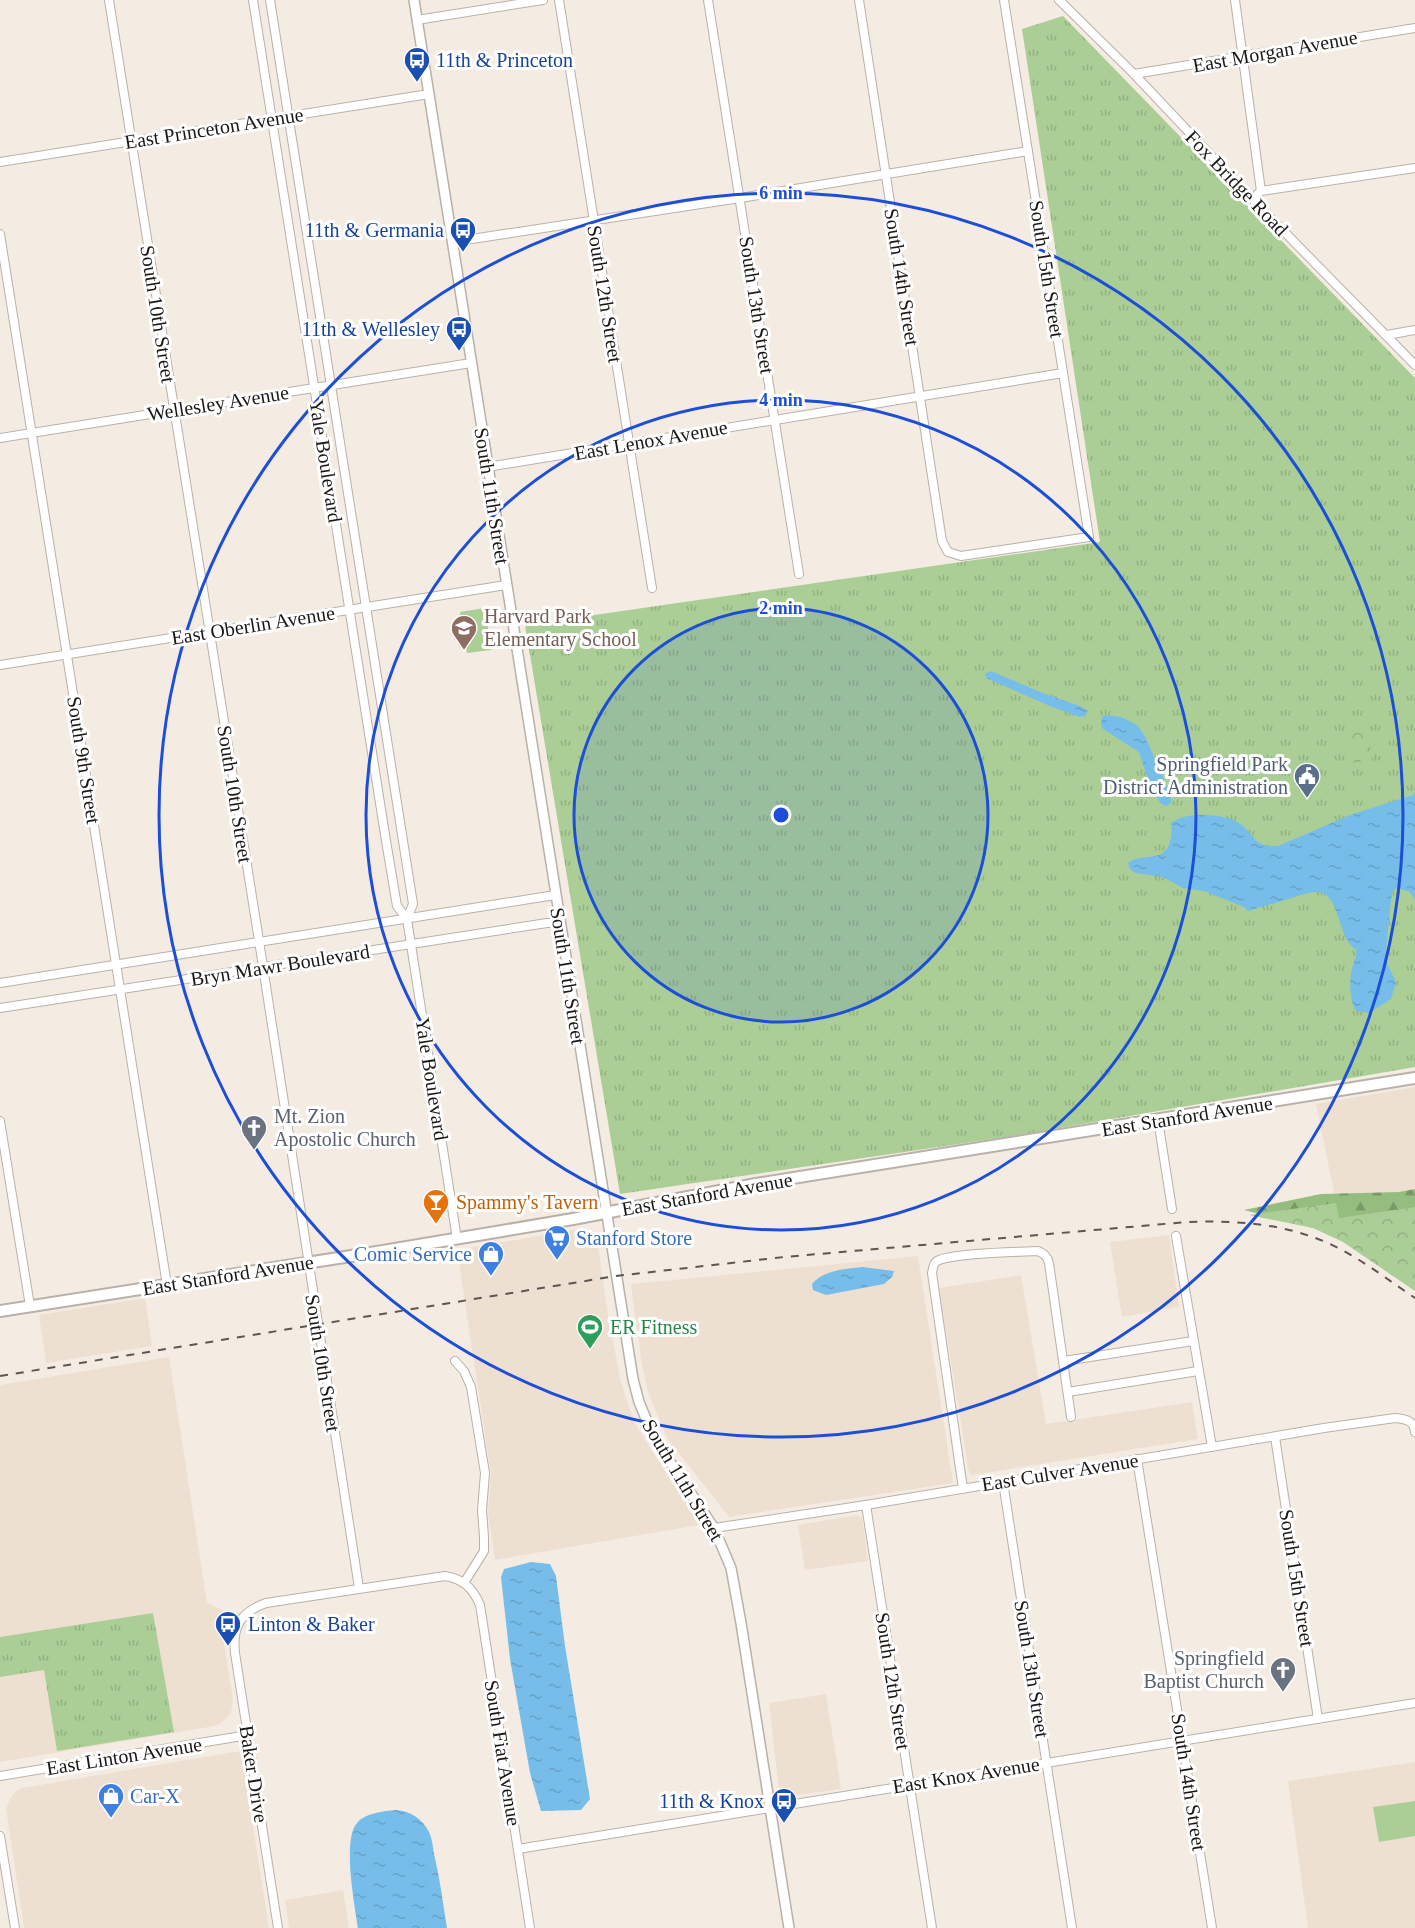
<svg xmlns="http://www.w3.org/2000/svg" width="1415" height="1928" font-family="Georgia,serif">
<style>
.built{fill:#eee0d1}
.grass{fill:url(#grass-tufts)}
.forest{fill:url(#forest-firs)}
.park{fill:url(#park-crowns)}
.pitch{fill:#aace96}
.water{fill:url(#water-ripples)}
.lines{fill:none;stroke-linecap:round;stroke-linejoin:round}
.minor-casing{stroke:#b9b1a9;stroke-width:10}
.tertiary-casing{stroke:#b9b1a9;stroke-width:12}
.secondary-casing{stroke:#b9b1a9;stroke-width:14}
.minor{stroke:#fff;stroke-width:8}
.tertiary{stroke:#fff;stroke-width:9}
.secondary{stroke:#fff;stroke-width:10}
.rail{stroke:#5c5753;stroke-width:2;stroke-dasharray:8 8;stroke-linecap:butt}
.ring{fill:none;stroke:#1d4ed8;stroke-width:3}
.labels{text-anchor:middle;stroke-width:6;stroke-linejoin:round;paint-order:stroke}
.street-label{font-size:20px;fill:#1b1815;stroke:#fff}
.transit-label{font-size:20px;fill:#164399;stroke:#fff;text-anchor:end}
.education-label{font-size:20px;fill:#785e54;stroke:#fff;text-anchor:start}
.service-label{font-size:20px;fill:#4e5e75;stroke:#fff;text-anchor:end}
.worship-label{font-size:20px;fill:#5b616d;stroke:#fff;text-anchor:start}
.food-label{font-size:20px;fill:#c56008;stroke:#fff;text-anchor:start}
.shop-label{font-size:20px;fill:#366cbe;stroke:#fff;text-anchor:start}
.leisure-label{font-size:20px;fill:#27864d;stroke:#fff;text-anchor:start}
.centre{fill:#1d4ed8;stroke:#fff;stroke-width:3}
.ring-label{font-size:18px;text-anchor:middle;font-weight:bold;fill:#1d4ed8;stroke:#fff;stroke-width:6;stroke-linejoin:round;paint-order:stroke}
</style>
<defs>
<pattern id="grass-tufts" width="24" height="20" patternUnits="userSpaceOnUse" patternTransform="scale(1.5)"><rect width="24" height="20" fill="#aace96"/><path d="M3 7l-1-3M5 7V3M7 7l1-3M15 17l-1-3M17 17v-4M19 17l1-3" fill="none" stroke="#92b080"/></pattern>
<pattern id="forest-firs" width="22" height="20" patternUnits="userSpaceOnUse" patternTransform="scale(1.5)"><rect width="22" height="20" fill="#96bd80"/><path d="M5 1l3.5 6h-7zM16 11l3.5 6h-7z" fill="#7a9968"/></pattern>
<pattern id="park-crowns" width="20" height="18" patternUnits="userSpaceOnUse" patternTransform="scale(1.5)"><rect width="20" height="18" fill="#aace96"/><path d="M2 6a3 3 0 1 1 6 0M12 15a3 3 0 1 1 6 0" fill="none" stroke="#92b080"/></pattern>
<pattern id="water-ripples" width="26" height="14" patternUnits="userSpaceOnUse" patternTransform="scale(1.5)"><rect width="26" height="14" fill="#77bde9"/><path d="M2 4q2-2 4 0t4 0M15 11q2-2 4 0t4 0" fill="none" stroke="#66a2c7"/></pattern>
</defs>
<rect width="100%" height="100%" fill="#f4ece3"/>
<!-- built -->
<g class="built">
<path d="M1415 1087V1207L1339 1218 1316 1104Z"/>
<path d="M584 1228 593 1232 597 1239 608 1316 621 1382 634 1422 699 1525 495 1560 488 1512 491 1474 457 1250Z"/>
<path d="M1169 1235 1179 1307 1122 1317 1110 1242Z"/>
<path d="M918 1256 953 1483 729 1517 667 1438 648 1392 642 1366 631 1284Z"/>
<path d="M1021 1275 1046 1424 1192 1402 1198 1439 973 1475 969 1473 939 1288Z"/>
<path d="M145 1298 152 1346 46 1363 39 1315Z"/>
<path d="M169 1357 207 1603 232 1615 226 1629 224 1644 233 1699 231 1713 221 1723 215 1726 0 1762V1385Z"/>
<path d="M857 1515 862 1518 868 1561 805 1570 798 1525Z"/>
<path d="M826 1694 841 1789 790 1796 784 1795 779 1790 769 1703Z"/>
<path d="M234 1752H239L242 1756 269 1928H24L6 1809 10 1799 16 1791 22 1788Z"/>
<path d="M1415 1762V1928H1308L1288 1781Z"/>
<path d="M343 1890 349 1928H289L285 1900Z"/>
</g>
<!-- grass -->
<g class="grass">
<path d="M1063 16 1415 378V1067L1019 1135 620 1194 525 625 1100 542 1022 29Z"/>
<path d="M153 1613 174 1732 57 1751 44 1670 0 1677V1637Z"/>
</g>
<!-- forest -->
<path class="forest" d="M1415 1189V1289L1346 1242 1321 1230 1244 1210 1321 1194 1399 1192Z"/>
<!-- park -->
<g class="park">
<path d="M1369 729 1372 761 1349 763 1346 731Z"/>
<path d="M1336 1203 1339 1218 1415 1207V1291L1343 1242 1313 1228 1249 1215Z"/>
</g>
<!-- pitch -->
<g class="pitch">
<path d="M485 608 491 650 467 653 460 612Z"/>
<path d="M1415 1801V1836L1379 1842 1373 1807Z"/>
</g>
<!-- water -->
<g class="water">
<path d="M991 671 1045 694 1080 706 1088 711 1085 716 1080 717 1052 707 986 678 985 674Z"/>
<path d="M1107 715 1121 717 1137 725 1145 736 1171 796V803L1166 806 1160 803 1149 782 1139 752 1103 729 1101 724 1102 717Z"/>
<path d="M1415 792V900L1410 892 1397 888 1392 892 1385 959 1396 982 1391 999 1369 1013 1356 1011C1349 1000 1349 977 1353 965 1355 958 1357 957 1356 950 1354 948 1351 946 1349 943 1340 931 1338 904 1326 895 1321 891 1314 892 1308 893L1248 911 1244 907 1204 891 1183 888 1163 877 1135 873 1130 869 1128 863C1140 853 1160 862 1168 847 1172 839 1172 831 1171 822 1175 821 1179 818 1184 817 1197 813 1228 815 1239 823 1256 835 1252 847 1278 846L1350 815 1413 795Z"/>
<path d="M862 1267 894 1271 892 1277 884 1284 826 1295 813 1290 812 1284C823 1270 846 1269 862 1267Z"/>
<path d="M531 1562 550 1564 556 1576 565 1646 590 1799 581 1810 541 1811 530 1773 510 1659 501 1577 504 1569Z"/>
<path d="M396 1810C410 1811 422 1818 429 1832 432 1838 433 1847 434 1854 440 1879 443 1903 447 1928H358C355 1907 342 1839 357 1823 365 1813 384 1811 396 1810Z"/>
</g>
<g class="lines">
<!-- minor casing -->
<g class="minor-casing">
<g id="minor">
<path d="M109 0 257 928 359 1588"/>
<path d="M253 0 386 841 397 906 407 919 457 1239"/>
<path d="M270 0 413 904 407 919"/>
<path d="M559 0 652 588"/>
<path d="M708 0 799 574"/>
<path d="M859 0 942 541 948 552 961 556 1089 537 1004 0"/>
<path d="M1059 0 1134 74 1252 199 1415 365"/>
<path d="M1235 0 1261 191"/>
<path d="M417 20 543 0"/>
<path d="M1134 74 1415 28"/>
<path d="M0 162 429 94"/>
<path d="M1252 199 1261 191 1415 168"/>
<path d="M0 234 167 1285"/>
<path d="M452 242 740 198 1028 151"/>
<path d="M1387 335 1415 330"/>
<path d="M0 438 471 363"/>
<path d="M487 467 1063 373"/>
<path d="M0 665 506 585"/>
<path d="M0 983 555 895"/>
<path d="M0 1008 547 923H560"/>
<path d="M1158 1120 1172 1209"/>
<path d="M0 1121 30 1306"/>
<path d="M1176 1236 1212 1447"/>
<path d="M455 1361 464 1371 471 1387 485 1473 482 1510 484 1537V1551L464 1583"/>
<path d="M1064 1361 1193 1341"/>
<path d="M1068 1392 1198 1371"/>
<path d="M1275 1437 1318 1719"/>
<path d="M1137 1459 1212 1928"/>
<path d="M1003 1482 1072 1928"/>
<path d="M963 1489 932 1273C933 1269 933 1263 937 1261 952 1253 1018 1252 1038 1251 1048 1255 1049 1261 1050 1270L1071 1417"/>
<path d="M866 1505 932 1928"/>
<path d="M714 1528 866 1505 1324 1428 1395 1418C1405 1419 1414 1420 1415 1432"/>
<path d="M0 1776 248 1735"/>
<path d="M0 1836 15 1928"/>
<path d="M518 1849 1415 1703"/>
<path d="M278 1928 235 1653C232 1626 241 1612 266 1603L445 1576C463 1579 473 1588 480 1605L530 1928"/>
</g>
</g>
<!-- tertiary casing -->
<g class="tertiary-casing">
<path id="tertiary" d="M414 0 633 1379 639 1402 654 1438 714 1528 731 1568 741 1623 789 1928"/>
</g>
<!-- secondary casing -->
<g class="secondary-casing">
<path id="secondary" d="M0 1311 383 1251 573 1219 756 1184 1415 1078"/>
</g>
<!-- minor -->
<use href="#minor" class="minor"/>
<!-- tertiary -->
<use href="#tertiary" class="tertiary"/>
<!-- secondary -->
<use href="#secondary" class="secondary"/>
<!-- rail -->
<path class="rail" d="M0 1376 616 1276 784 1257 1187 1222C1240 1220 1294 1224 1342 1250 1368 1264 1391 1282 1415 1298"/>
</g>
<!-- distance rings -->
<circle cx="781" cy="815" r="207" fill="#1d4ed8" fill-opacity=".12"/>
<g class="ring">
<circle cx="781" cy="815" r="207"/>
<circle cx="781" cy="815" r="415"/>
<circle cx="781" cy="815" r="622"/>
</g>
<!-- icons -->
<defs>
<g id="bus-pin" transform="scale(1.35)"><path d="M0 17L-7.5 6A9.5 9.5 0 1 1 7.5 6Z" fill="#1a4fb4" stroke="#fff"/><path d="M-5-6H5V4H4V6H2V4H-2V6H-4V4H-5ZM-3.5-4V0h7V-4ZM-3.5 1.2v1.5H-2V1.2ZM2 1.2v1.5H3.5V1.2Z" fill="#fff"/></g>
<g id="school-pin" transform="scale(1.35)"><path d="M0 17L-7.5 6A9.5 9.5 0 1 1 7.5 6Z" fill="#8d6e63" stroke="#fff"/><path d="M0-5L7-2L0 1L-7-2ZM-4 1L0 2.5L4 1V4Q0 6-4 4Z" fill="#fff"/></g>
<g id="civic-pin" transform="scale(1.35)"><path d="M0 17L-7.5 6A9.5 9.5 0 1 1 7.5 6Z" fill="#5c6f8a" stroke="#fff"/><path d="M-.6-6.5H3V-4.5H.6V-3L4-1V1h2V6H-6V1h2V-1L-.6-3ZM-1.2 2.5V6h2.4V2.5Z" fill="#fff"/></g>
<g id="church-pin" transform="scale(1.35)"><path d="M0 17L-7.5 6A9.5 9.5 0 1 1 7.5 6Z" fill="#6b7280" stroke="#fff"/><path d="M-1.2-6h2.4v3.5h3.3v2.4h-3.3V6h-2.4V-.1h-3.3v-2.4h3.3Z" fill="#fff"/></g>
<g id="bar-pin" transform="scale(1.35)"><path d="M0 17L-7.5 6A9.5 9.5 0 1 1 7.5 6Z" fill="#e8710a" stroke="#fff"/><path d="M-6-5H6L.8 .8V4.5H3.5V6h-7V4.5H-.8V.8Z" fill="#fff"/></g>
<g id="supermarket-pin" transform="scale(1.35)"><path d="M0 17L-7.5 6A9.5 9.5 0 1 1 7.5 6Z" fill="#3f7fe0" stroke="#fff"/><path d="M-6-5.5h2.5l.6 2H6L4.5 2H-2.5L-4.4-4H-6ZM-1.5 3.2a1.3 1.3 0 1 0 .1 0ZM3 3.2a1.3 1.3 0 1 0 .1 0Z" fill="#fff"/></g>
<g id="shop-pin" transform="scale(1.35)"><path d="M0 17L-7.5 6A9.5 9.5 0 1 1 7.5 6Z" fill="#3f7fe0" stroke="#fff"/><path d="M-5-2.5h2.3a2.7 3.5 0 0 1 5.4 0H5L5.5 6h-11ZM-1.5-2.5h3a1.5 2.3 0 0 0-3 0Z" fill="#fff"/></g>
<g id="stadium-pin" transform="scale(1.35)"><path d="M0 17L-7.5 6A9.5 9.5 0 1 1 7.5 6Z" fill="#2e9e5b" stroke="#fff"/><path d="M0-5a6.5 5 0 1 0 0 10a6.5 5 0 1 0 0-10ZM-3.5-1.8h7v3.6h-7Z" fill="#fff"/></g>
</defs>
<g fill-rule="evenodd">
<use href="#bus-pin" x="417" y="60"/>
<use href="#bus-pin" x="463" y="230"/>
<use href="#bus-pin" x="459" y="329"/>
<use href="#school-pin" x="464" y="628"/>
<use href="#civic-pin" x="1307" y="776"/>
<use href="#church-pin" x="254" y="1128"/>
<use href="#bar-pin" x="436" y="1202"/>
<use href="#supermarket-pin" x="557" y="1238"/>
<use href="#shop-pin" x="491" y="1254"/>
<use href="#stadium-pin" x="590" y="1327"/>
<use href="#bus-pin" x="228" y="1624"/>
<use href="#church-pin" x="1283" y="1670"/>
<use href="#shop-pin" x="111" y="1796"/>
<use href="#bus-pin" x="784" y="1801"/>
</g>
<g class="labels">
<!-- street labels -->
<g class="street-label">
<text transform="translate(1275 51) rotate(-10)" y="7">East Morgan Avenue</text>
<text transform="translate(214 128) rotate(-9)" y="7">East Princeton Avenue</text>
<text transform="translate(1237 183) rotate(46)" y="7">Fox Bridge Road</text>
<text transform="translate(1047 269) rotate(81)" y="7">South 15th Street</text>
<text transform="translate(902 277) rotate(81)" y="7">South 14th Street</text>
<text transform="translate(605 294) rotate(81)" y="7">South 12th Street</text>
<text transform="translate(757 305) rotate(81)" y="7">South 13th Street</text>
<text transform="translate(158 314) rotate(81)" y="7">South 10th Street</text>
<text transform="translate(218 403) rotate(-9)" y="7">Wellesley Avenue</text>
<text transform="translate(651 440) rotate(-10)" y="7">East Lenox Avenue</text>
<text transform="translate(326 461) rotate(81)" y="7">Yale Boulevard</text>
<text transform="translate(492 496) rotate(81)" y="7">South 11th Street</text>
<text transform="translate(253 625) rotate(-9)" y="7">East Oberlin Avenue</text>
<text transform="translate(84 760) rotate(81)" y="7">South 9th Street</text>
<text transform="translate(235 794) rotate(81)" y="7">South 10th Street</text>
<text transform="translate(280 965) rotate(-9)" y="7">Bryn Mawr Boulevard</text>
<text transform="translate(568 976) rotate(81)" y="7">South 11th Street</text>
<text transform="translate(432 1079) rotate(81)" y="7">Yale Boulevard</text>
<text transform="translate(1187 1116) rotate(-9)" y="7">East Stanford Avenue</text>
<text transform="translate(707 1194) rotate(-10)" y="7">East Stanford Avenue</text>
<text transform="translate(228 1275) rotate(-9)" y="7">East Stanford Avenue</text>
<text transform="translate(323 1363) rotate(81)" y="7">South 10th Street</text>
<text transform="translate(1060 1472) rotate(-9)" y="7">East Culver Avenue</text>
<text transform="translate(683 1480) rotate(59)" y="7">South 11th Street</text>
<text transform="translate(1297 1578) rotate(81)" y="7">South 15th Street</text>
<text transform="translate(1032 1669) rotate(81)" y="7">South 13th Street</text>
<text transform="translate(893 1681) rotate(81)" y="7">South 12th Street</text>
<text transform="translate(503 1753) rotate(81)" y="7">South Fiat Avenue</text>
<text transform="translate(124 1756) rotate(-9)" y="7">East Linton Avenue</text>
<text transform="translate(254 1774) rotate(81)" y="7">Baker Drive</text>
<text transform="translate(966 1775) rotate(-9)" y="7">East Knox Avenue</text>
<text transform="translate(1189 1782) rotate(81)" y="7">South 14th Street</text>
</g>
<!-- transit labels -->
<g class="transit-label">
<text x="436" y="67" text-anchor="start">11th &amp; Princeton</text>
<text x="444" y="237">11th &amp; Germania</text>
<text x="440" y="336">11th &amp; Wellesley</text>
<text x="248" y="1631" text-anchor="start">Linton &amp; Baker</text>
<text x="764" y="1808">11th &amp; Knox</text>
</g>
<!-- education labels -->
<g class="education-label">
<text x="484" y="623">Harvard Park<tspan x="484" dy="23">Elementary School</tspan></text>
</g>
<!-- service labels -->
<g class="service-label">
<text x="1288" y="771">Springfield Park<tspan x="1288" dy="23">District Administration</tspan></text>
</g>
<!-- worship labels -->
<g class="worship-label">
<text x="274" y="1123">Mt. Zion<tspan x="274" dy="23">Apostolic Church</tspan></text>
<text x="1264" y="1665" text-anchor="end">Springfield<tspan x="1264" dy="23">Baptist Church</tspan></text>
</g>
<!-- food labels -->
<g class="food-label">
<text x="456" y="1209">Spammy's Tavern</text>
</g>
<!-- shop labels -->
<g class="shop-label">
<text x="576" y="1245">Stanford Store</text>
<text x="472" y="1261" text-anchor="end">Comic Service</text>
<text x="130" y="1803">Car-X</text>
</g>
<!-- leisure labels -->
<g class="leisure-label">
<text x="610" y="1334">ER Fitness</text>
</g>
</g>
<circle cx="781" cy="815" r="9" class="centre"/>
<g class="ring-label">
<text x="781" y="199">6 min</text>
<text x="781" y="406">4 min</text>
<text x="781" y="614">2 min</text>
</g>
</svg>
